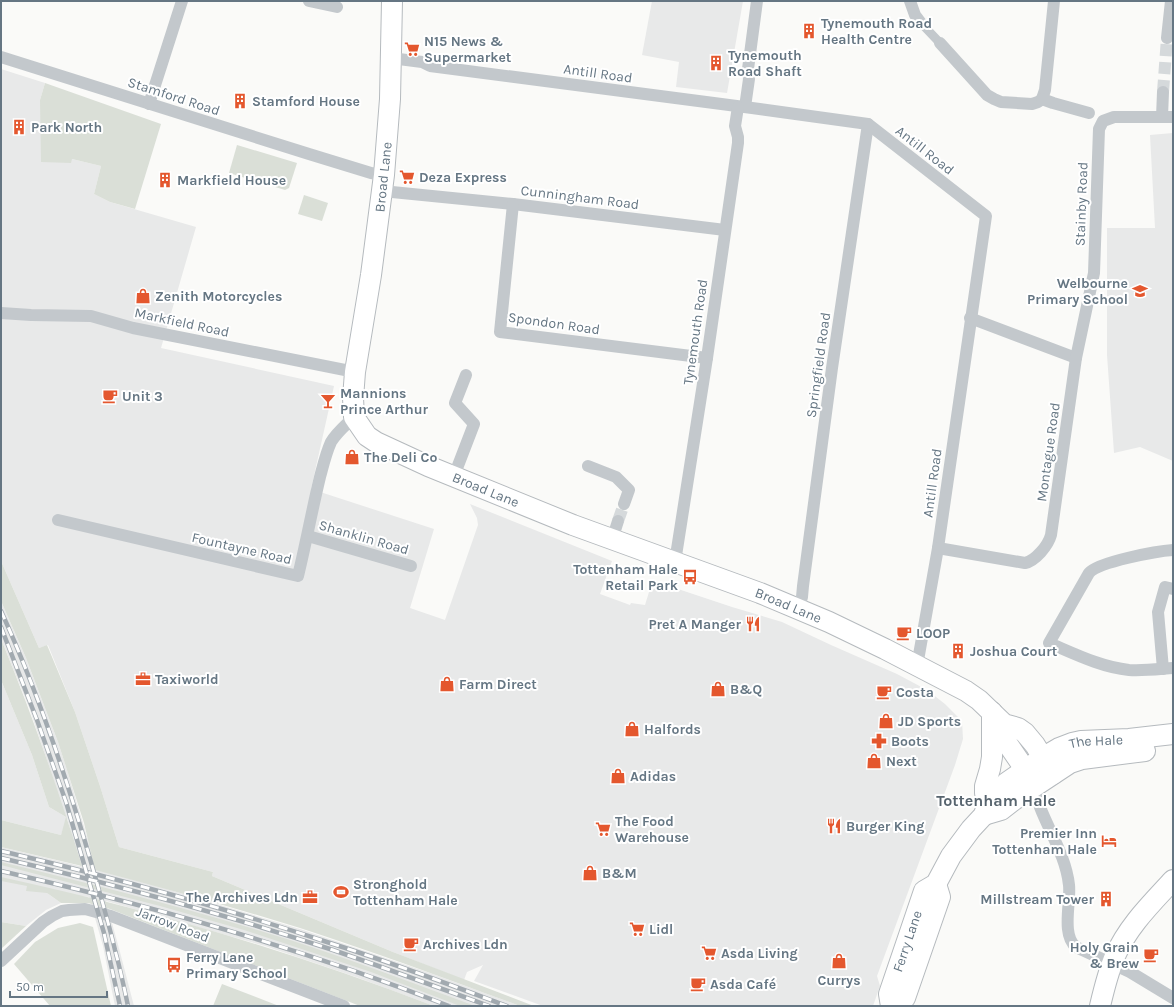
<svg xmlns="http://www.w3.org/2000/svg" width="1174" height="1007" font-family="Karla,sans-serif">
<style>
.built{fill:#e8e9e9}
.green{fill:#dadfd7}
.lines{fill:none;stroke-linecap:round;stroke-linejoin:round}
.minor-tunnel{stroke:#d5d9db;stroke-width:12;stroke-dasharray:12 6;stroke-linecap:butt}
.primary-casing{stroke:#b5babe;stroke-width:22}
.pedestrian{stroke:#c3c8cc;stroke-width:9}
.minor{stroke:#c3c8cc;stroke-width:12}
.primary{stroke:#fff;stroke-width:20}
.rail-casing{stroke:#a2aab0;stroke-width:4.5}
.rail{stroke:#fff;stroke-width:3;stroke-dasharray:9;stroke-linecap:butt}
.labels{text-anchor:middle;stroke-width:4;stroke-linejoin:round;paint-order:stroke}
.poi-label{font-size:14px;font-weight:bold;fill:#657683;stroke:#fff;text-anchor:start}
.street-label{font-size:14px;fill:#657683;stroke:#fff}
.quarter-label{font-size:16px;font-weight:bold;fill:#57646e;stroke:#fff}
</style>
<rect width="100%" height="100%" fill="#fafaf8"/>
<!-- built -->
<g class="built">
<path d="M652 1H743L727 93 676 87 679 62 642 55Z"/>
<path d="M1 69 45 83 40 100 72 159 101 166 94 194 110 202 196 227 161 348 334 386 311 489 434 529 410 608 445 620 478 525 477 518 470 504 612 561 600 594 630 605 631 603 645 605 649 592 663 584 732 607 782 622 831 645 897 674 927 690 945 704 962 721 963 739 955 765 877 976 880 986 873 1006H543L474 981 483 965 467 972 464 980 393 952 212 876 213 872 119 847 100 786 75 712 48 645 39 648 1 561Z"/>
<path d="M1173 133V461L1140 447 1114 453 1107 355V228H1155L1150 135Z"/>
<path d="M1 601 26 658 58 742 68 773 97 870 157 886 300 929 430 973 520 1006H434L356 977 265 946 106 901 120 952 134 1006H115L103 946 89 897 26 891 47 893 61 903 46 910 26 926 1 922V847L80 866 67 818 61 835 1 820V680L32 755 49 807 66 817 30 710 1 639Z"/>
</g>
<!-- green -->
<g class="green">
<path d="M45 83 161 124 135 209 110 202 94 194 101 166 72 159 71 163 41 162 40 100Z"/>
<path d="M237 145 297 163 289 188 285 190 229 173Z"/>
<path d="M304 195 328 203 322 221 298 214Z"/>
<path d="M1 561 39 648 47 645 75 712 100 786 119 847 213 872 212 876 393 952 534 1006H520C447 979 374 952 300 928 232 907 164 888 95 870L84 823 58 742 26 658 1 601Z"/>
<path d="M1 639C32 714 58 789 82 866L1 847V820L61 835 66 817 49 807 32 755 1 680Z"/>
<path d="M1 862C97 885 193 910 287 939 350 959 413 983 475 1006H460L371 972 244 930 160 906 1 865Z"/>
<path d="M1 877C149 909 293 952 434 1006H360L110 909 88 903H61L47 893 26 891 27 886 1 881Z"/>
<path d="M1 922 26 926 1 949Z"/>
<path d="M80 923 93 927 111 1006H50L14 964 35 942 58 928Z"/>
<path d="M222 984 279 1006H213Z"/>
</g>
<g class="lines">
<!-- minor-tunnel -->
<g class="minor-tunnel">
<path d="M1163 92 1167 38"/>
<path d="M618 521 624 504"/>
</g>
<!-- primary casing -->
<g class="primary-casing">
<g id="primary">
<path id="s1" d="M392 1 390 99 384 175 371 275 355 372 353 398 354 417 367 436 376 442 428 466 573 525 760 593 829 622 885 649 966 691 979 700 1004 724 1018 728 1025 733 1035 745 1053 774"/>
<path d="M1004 724 1005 740 1033 781"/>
<path d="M988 801 985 793V786L990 769 992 757V712"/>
<path d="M984 815 1001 810 1014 800 1070 763 1082 759 1145 751"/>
<path id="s2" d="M891 1006 889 994 924 891 936 884 951 856 971 829 984 815 988 801 1006 783 1042 758 1059 748 1072 743 1081 741 1129 739 1173 734"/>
<path d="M895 1006 905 998 940 897 936 884"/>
<path d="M1100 1006C1104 989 1108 972 1115 956 1128 926 1152 903 1173 880"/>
</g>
</g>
<!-- pedestrian -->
<path class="pedestrian" d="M921 23 940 43"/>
<!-- minor -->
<g class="minor">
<path d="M309 1 337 7"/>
<path d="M910 1 915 15 921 23"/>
<path d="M1167 38 1171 1"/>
<path d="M940 43 987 95 994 99 1001 102 1032 104 1038 102 1042 99 1045 90 1054 1"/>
<path d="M1 57 309 154 371 173 384 175"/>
<path d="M391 58 422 62 430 66 752 108 868 124 986 216 938 548 917 666"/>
<path d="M1042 99 1053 103 1089 113"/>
<path d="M149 104 182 1"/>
<path d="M745 107 749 79 748 69 757 1"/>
<path d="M1162 117 1163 92"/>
<path d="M382 191 513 204 725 230"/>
<path d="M513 204 500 332 707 358"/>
<path d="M1 313 31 315 91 316 133 328 355 372"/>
<path d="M970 318 1076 358"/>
<path d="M588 466 616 477 629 490 624 504"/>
<path d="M454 476 474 424 455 403 466 375"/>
<path d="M58 520 298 576C306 543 312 510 320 477 323 466 326 453 331 442 337 432 346 425 354 417"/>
<path d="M308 536 411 566"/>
<path d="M612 540 618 521"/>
<path d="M938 548 1025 563C1035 561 1048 546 1051 535L1076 358 1094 273 1099 129 1103 121 1114 117H1173"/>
<path d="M1173 550C1157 551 1098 562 1089 573L1049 643C1075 654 1101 667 1129 670 1143 671 1159 669 1173 668"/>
<path d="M675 562 707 358 738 143V137L735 126 738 107"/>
<path d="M798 609 802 597 803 586 832 368 868 124"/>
<path d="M1163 669 1158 612 1165 587 1173 589"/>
<path d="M1036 785C1037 793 1038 800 1040 807 1050 833 1066 857 1069 885 1071 902 1061 935 1076 947L1130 972 1173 998"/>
<path d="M1 961 43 922 52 916 62 911 69 910 85 909 111 916 344 1006"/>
</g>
<!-- primary -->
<use href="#primary" class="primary"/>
<!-- rail casing -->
<g class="rail-casing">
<g id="rail">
<path d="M1 611C38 692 66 776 91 862 99 891 108 920 115 950 120 968 124 987 128 1006"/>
<path d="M1 627 37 720 66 802 104 933 120 1006"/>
<path d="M1 851C112 877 222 907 330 943 390 962 448 984 507 1006"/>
<path d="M1 858C113 884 224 914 333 950 385 968 437 987 489 1006"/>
<path d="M1 871C153 906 304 949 449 1006"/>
</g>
</g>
<!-- rail -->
<use href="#rail" class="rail"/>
</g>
<!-- icons -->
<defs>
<g id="building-bare" transform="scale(1.2)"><path d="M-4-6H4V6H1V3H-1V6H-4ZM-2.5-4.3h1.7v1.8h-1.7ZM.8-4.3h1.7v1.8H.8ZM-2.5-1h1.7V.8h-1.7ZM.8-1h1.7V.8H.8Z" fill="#e4572e" stroke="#fff" stroke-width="2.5" paint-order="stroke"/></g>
<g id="supermarket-bare" transform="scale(1.2)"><path d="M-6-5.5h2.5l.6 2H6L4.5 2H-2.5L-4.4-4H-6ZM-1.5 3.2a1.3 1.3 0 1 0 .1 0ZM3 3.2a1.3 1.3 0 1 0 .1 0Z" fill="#e4572e" stroke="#fff" stroke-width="2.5" paint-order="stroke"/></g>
<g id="school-bare" transform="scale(1.2)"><path d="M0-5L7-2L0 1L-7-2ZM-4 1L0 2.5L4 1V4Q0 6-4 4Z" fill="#e4572e" stroke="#fff" stroke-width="2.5" paint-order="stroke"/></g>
<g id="shop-bare" transform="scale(1.2)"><path d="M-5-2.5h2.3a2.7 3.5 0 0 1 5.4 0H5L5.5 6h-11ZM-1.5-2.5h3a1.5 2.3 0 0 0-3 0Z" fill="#e4572e" stroke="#fff" stroke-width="2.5" paint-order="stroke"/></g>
<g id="cafe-bare" transform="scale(1.2)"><path d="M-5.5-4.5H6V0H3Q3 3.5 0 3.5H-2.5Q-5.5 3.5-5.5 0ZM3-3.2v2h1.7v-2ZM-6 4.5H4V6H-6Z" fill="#e4572e" stroke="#fff" stroke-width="2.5" paint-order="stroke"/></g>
<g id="bar-bare" transform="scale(1.2)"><path d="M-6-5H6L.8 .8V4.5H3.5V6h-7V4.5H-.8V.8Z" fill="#e4572e" stroke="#fff" stroke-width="2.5" paint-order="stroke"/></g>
<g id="bus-bare" transform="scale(1.2)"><path d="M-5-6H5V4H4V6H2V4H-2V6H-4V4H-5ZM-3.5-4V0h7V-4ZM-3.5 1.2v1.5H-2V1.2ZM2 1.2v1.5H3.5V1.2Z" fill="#e4572e" stroke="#fff" stroke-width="2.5" paint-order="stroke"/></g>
<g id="restaurant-bare" transform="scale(1.2)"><path d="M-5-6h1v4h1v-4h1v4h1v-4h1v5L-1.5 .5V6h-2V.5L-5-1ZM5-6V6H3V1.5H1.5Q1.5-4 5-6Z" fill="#e4572e" stroke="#fff" stroke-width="2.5" paint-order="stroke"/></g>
<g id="office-bare" transform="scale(1.2)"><path d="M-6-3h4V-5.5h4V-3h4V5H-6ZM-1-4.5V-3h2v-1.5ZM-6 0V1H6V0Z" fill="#e4572e" stroke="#fff" stroke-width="2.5" paint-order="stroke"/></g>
<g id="pharmacy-bare" transform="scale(1.2)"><path d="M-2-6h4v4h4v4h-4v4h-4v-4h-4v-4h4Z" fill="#e4572e" stroke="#fff" stroke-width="2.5" paint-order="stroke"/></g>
<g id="hotel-bare" transform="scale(1.2)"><path d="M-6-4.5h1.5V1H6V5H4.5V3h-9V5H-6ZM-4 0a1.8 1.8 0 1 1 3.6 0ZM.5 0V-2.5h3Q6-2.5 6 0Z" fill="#e4572e" stroke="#fff" stroke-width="2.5" paint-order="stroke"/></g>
<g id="stadium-bare" transform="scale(1.2)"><path d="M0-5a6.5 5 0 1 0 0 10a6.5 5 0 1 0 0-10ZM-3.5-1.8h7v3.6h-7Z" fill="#e4572e" stroke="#fff" stroke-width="2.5" paint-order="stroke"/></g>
</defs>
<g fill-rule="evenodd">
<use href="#building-bare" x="809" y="31"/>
<use href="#supermarket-bare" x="412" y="49"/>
<use href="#building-bare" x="716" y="63"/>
<use href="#building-bare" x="240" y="101"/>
<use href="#building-bare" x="19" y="127"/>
<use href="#supermarket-bare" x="407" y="177"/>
<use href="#building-bare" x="165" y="180"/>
<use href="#school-bare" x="1140" y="291"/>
<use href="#shop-bare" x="143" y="296"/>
<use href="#cafe-bare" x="110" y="396"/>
<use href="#bar-bare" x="328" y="401"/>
<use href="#shop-bare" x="352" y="457"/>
<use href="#bus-bare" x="690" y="577"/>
<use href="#restaurant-bare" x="753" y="624"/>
<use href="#cafe-bare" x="904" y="633"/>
<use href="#building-bare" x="958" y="651"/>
<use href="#office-bare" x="143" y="679"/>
<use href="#shop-bare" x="447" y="684"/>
<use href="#shop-bare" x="718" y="689"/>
<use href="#cafe-bare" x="884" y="692"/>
<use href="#shop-bare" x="886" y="721"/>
<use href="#shop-bare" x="632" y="729"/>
<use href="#pharmacy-bare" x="879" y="741"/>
<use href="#shop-bare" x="874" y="761"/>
<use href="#shop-bare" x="618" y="776"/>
<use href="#restaurant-bare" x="834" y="826"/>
<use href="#supermarket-bare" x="603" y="829"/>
<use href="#hotel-bare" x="1109" y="841"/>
<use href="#shop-bare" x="590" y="873"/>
<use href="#stadium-bare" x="341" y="892"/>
<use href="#office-bare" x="310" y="897"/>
<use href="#building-bare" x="1106" y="899"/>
<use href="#supermarket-bare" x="637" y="929"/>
<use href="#cafe-bare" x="411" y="944"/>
<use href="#supermarket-bare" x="709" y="953"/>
<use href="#cafe-bare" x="1151" y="955"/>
<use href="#shop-bare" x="839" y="961"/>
<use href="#bus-bare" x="174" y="965"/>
<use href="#cafe-bare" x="698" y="984"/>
</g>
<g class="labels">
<!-- poi labels -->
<g class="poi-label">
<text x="821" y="28">Tynemouth Road<tspan x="821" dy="16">Health Centre</tspan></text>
<text x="424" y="46">N15 News &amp;<tspan x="424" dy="16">Supermarket</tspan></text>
<text x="728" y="60">Tynemouth<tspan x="728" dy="16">Road Shaft</tspan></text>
<text x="252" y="106">Stamford House</text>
<text x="31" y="132">Park North</text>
<text x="419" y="182">Deza Express</text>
<text x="177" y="185">Markfield House</text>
<text x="1128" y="288" text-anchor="end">Welbourne<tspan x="1128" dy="16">Primary School</tspan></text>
<text x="155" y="301">Zenith Motorcycles</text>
<text x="340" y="398">Mannions<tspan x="340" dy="16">Prince Arthur</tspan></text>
<text x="122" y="401">Unit 3</text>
<text x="364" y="462">The Deli Co</text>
<text x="678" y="574" text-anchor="end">Tottenham Hale<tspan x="678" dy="16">Retail Park</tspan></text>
<text x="741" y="629" text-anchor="end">Pret A Manger</text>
<text x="916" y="638">LOOP</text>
<text x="970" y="656">Joshua Court</text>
<text x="155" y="684">Taxiworld</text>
<text x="459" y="689">Farm Direct</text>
<text x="730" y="694">B&amp;Q</text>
<text x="896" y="697">Costa</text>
<text x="898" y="726">JD Sports</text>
<text x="644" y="734">Halfords</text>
<text x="891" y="746">Boots</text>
<text x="886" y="766">Next</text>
<text x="630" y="781">Adidas</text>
<text x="615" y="826">The Food<tspan x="615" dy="16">Warehouse</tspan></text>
<text x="846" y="831">Burger King</text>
<text x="1097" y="838" text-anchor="end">Premier Inn<tspan x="1097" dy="16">Tottenham Hale</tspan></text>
<text x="602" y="878">B&amp;M</text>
<text x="353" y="889">Stronghold<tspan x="353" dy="16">Tottenham Hale</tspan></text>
<text x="298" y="902" text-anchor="end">The Archives Ldn</text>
<text x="1094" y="904" text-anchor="end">Millstream Tower</text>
<text x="649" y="934">Lidl</text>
<text x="423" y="949">Archives Ldn</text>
<text x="1139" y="952" text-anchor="end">Holy Grain<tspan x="1139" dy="16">&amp; Brew</tspan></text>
<text x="721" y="958">Asda Living</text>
<text x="186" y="962">Ferry Lane<tspan x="186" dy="16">Primary School</tspan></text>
<text x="839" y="985" text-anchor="middle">Currys</text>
<text x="710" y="989">Asda Café</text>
</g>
<!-- street labels -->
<g class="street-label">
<text transform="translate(598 73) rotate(8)" y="5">Antill Road</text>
<text transform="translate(174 96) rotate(18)" y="5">Stamford Road</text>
<text transform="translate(925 150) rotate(38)" y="5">Antill Road</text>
<text transform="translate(383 177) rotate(-84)" y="5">Broad Lane</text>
<text transform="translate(580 197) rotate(7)" y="5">Cunningham Road</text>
<text transform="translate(1081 204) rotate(-88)" y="5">Stainby Road</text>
<text transform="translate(182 322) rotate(12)" y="5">Markfield Road</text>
<text transform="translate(554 323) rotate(8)" y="5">Spondon Road</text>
<text transform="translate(695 332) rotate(-82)" y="5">Tynemouth Road</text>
<text transform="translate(818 365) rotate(-82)" y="5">Springfield Road</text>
<text transform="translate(1048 452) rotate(-82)" y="5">Montague Road</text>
<text transform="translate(932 483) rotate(-82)" y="5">Antill Road</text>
<text dy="5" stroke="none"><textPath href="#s1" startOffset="572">Broad Lane</textPath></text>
<text transform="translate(364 537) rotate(16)" y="5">Shanklin Road</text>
<text transform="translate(242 548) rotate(13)" y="5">Fountayne Road</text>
<text dy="5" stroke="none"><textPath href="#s1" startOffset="896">Broad Lane</textPath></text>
<text dy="5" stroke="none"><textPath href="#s2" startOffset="361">The Hale</textPath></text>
<text transform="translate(173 924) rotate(21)" y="5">Jarrow Road</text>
<text dy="5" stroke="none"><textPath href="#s2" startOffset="68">Ferry Lane</textPath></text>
</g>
<!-- quarter labels -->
<g class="quarter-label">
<text x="996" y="806">Tottenham Hale</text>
</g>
</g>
<!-- border -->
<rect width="1174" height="1007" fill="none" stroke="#657683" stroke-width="4"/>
<!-- scale -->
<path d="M10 991v6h97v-6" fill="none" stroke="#657683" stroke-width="2"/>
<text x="16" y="991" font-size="12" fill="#657683" stroke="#ffffff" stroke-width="3" paint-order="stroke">50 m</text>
</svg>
